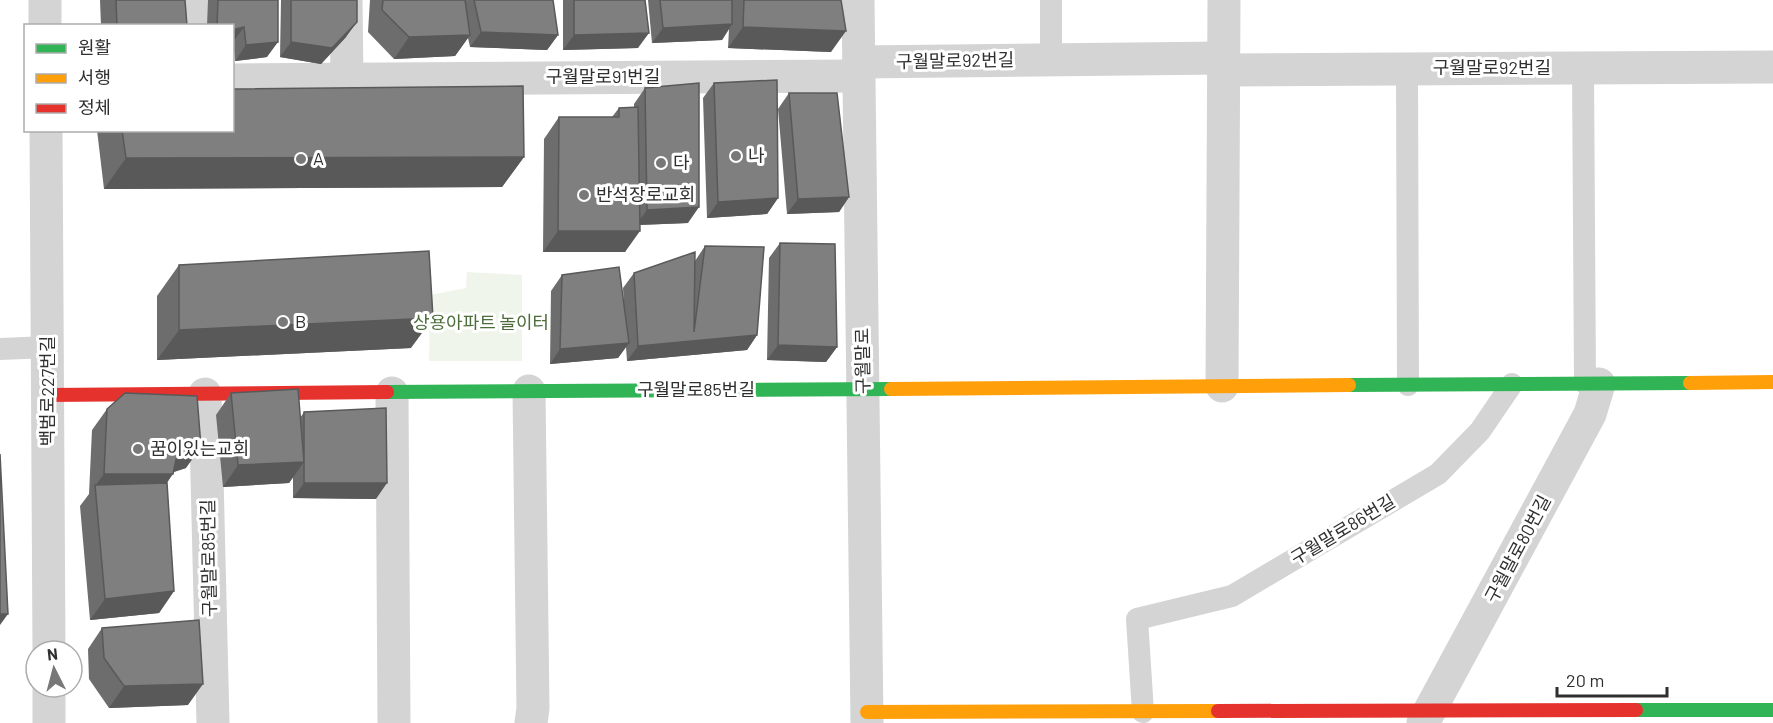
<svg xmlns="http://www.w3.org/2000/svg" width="1773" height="723" font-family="Barlow,'Noto Sans KR',sans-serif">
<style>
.green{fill:#f0f5ec}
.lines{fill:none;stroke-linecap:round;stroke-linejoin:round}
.lane{stroke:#d4d4d4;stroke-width:22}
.street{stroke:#d4d4d4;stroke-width:33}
.fast{stroke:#30b455;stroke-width:14}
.slow{stroke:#ff9f0a;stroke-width:14}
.jam{stroke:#e5322d;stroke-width:14}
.wall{fill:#6d6d6d}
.shaded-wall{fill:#595959}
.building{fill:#7f7f7f;stroke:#595959;stroke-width:1.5}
.poi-dot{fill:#787878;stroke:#fff;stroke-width:2}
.labels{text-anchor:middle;stroke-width:6;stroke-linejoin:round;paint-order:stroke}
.street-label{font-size:18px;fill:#2f2f2f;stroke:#fff}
.poi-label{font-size:18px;fill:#2f2f2f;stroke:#fff;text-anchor:start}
.park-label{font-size:18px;fill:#4d6d3a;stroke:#fff}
</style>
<rect width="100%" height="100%" fill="#fff"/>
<!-- green -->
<path class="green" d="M467 272 522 275V361H429L430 295 466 288Z"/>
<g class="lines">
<!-- lane -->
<g class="lane">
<path d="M1051 60V0"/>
<path d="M1583 68 1585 383"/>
<path d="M1407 69 1408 385"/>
<path d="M0 349 48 347"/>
<path d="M1143 712 1137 619 1232 596 1438 474 1480 431 1512 384"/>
</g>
<!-- street -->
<g class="street">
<path d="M45 0V26"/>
<path d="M195 0 196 26"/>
<path d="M346 0 347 79"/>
<path d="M858 0 867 723"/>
<path d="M859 62 1223 58"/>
<path d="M1224 70 1773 67"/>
<path d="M232 80 859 76"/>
<path d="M46 130 49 651"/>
<path d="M1222 386 1224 0"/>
<path d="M529 391 533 708 531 723"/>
<path d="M392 393 394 723"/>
<path d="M205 394 213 723"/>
<path d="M49 687V723"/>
<path d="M1423 723 1590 414 1599 384"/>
</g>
<!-- fast -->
<g class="fast">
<path d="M1349 385 1690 383"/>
<path d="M387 392 891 389"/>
<path d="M1636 710H1773"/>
</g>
<!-- slow -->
<g class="slow">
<path d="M1690 383 1773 382"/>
<path d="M891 389 1349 385"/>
<path d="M867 712 1218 711"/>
</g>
<!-- jam -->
<g class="jam">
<path d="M48 395 387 392"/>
<path d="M1218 711 1636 710"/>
</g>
</g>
<!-- wall -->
<g class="wall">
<path d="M100 0H185L187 26H101Z"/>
<path d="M208 0H278L267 57 235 61 232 26H207Z"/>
<path d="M281 0H357L346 37 321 64 280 57Z"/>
<path d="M370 0H553L558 35 547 50 470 47 468 38 455 56 394 59 368 32Z"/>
<path d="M563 0H645L638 48 563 50Z"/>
<path d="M648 0H841L831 52 728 48 729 29 722 40 652 43Z"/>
<path d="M714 83 778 198 767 214 707 218 703 98Z"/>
<path d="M645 88 688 223 640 225 625 252H543L544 139 559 117H612L619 108 634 107V104Z"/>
<path d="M789 93 849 197 839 212 787 214 778 109Z"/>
<path d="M97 130H232L524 157 502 187 104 189Z"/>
<path d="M780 243 837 347 826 362 767 360 769 258Z"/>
<path d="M705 246 757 335 747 350 627 361 626 347 618 358 550 364 551 291 562 275 624 306 623 288 634 273 695 261Z"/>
<path d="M179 265 411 348 157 360V296Z"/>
<path d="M231 393 300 418 304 412 376 499 293 498V477L289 483 223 487 216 415Z"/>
<path d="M107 409 186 468 173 472 167 483 174 591 159 613 90 620 80 506 89 494 92 430Z"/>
<path d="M102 628 188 705 109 708 89 679 88 649Z"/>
</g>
<!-- shaded-wall -->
<g class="shaded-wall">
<path d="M357 22 346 37 321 64 280 57 291 42Z"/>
<path d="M732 24 722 40 652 43 663 28Z"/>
<path d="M244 27 233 42H232V30Z"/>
<path d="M743 27 846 31 831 52 728 48Z"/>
<path d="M481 32 558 35 547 50 470 47Z"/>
<path d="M649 33 638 48 563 50 574 35Z"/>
<path d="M470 35 455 56 394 59 409 37Z"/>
<path d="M278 42 267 57 235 61 246 45Z"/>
<path d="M524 157 502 187 104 189 126 158Z"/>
<path d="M849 197 839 212 787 214 798 199Z"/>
<path d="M778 198 767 214 707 218 718 202Z"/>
<path d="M699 207 688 223 636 225 647 210Z"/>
<path d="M558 231H640L625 252H543Z"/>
<path d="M433 318 411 348 157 360 179 330Z"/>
<path d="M757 335 747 350 627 361 638 346Z"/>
<path d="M629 343 618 358 550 364 560 349Z"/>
<path d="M778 345 837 347 826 362 767 360Z"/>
<path d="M201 447 186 468 168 474H173L158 495 95 486 104 474 177 455Z"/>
<path d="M304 462 289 483 223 487 238 465Z"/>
<path d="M304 483H387L376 499 293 498Z"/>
<path d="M174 591 159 613 90 620 105 599Z"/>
<path d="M0 614H8L0 625Z"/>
<path d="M203 684 188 705 109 708 124 686Z"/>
</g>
<!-- building -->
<g class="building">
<path d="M116 0H185L187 26H117Z"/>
<path d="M218 0H278V42L246 45 244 27 232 30V26H217Z"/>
<path d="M291 0H357V22L332 48 291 42Z"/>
<path d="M383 0H465L470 35 409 37 382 10Z"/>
<path d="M474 0H553L558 35 481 32Z"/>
<path d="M574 0H645L649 33 574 35Z"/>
<path d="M660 0H732V24L663 28Z"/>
<path d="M744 0H841L846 31 743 27Z"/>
<path d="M777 80 778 198 718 202 714 83Z"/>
<path d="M699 83V207L647 210 645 88Z"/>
<path d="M523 86 524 157 126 158 122 130H232V89Z"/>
<path d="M789 93H837L849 197 798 199Z"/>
<path d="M638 107 640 231H558L559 117H619V108Z"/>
<path d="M780 243 835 244 837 347 778 345Z"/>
<path d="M705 246 764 247 757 335 638 346 634 273 695 252 694 332Z"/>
<path d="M429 251 433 318 179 330V265Z"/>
<path d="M619 267 629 343 560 349 562 275Z"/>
<path d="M298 389 304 462 238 465 231 393Z"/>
<path d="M125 393 197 396 201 447 177 455 173 474H104L107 409Z"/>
<path d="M386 408 387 483H304V412Z"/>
<path d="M0 454 8 614H0Z"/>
<path d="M167 483 174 591 105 599 95 485Z"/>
<path d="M199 620 203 684 124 686 104 658 102 628Z"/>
</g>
<!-- markers -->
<g class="poi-dot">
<circle cx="736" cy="156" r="6"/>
<circle cx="301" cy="159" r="6"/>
<circle cx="661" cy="163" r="6"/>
<circle cx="584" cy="195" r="6"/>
<circle cx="283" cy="322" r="6"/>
<circle cx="138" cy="449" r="6"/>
</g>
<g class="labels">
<!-- street labels -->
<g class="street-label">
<text transform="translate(955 61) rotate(-1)" y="6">구월말로92번길</text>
<text x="1492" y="74">구월말로92번길</text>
<text x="603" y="83">구월말로91번길</text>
<text transform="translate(863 361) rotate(-91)" y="6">구월말로</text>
<text x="696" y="396">구월말로85번길</text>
<text transform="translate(48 391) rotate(-90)" y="6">백범로227번길</text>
<text transform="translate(1343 530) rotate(-31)" y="6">구월말로86번길</text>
<text transform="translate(1518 549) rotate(-62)" y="6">구월말로80번길</text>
<text transform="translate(209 558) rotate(-91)" y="6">구월말로85번길</text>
</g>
<!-- poi labels -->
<g class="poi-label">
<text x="748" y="162">나</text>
<text x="313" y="165">A</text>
<text x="673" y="169">다</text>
<text x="596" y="201">반석장로교회</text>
<text x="295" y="328">B</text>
<text x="150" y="455">꿈이있는교회</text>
</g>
<!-- park labels -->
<g class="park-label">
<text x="481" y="329">상용아파트 놀이터</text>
</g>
</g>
<!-- legend -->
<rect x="24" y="24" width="210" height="108" fill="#ffffff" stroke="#acacac" stroke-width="1.5"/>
<rect x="36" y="44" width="30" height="9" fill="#30b455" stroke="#acacac" stroke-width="1.5"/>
<text x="78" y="54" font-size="18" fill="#2f2f2f">원활</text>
<rect x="36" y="74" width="30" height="9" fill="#ff9f0a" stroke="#acacac" stroke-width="1.5"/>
<text x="78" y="84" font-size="18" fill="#2f2f2f">서행</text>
<rect x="36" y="104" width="30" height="9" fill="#e5322d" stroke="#acacac" stroke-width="1.5"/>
<text x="78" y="114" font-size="18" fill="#2f2f2f">정체</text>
<!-- north arrow -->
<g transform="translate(54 669) rotate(354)"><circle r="28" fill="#ffffff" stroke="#acacac" stroke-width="1.5"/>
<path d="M0-4.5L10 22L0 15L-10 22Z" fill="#787878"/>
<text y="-9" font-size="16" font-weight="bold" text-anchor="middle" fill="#2f2f2f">N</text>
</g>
<!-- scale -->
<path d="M1557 687v9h110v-9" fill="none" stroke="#2f2f2f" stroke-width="3"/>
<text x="1566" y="687" font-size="18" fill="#2f2f2f" stroke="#ffffff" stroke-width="4.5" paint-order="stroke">20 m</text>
</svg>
